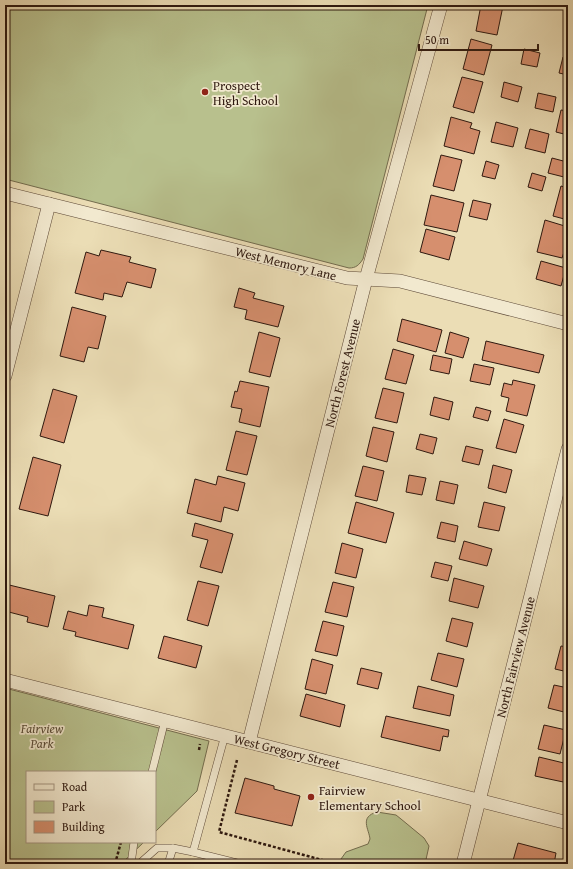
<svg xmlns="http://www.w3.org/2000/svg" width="573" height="869" font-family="'Gentium Book Plus',serif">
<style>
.green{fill:#b8c08d;stroke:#736c4e}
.building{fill:#d68f6e;stroke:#2e180f}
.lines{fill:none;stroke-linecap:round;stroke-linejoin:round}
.service-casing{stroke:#5d4938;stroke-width:8}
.minor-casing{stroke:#5d4938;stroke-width:14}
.path{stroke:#2e180f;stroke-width:2.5;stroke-dasharray:3 2;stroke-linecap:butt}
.service{stroke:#f2e9cf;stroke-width:7}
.minor{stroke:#f2e9cf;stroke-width:13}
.poi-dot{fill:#8f2418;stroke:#f2e9cf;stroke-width:1.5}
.labels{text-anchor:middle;stroke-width:3.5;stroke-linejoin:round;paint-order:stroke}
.poi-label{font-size:13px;fill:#2e180f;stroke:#f2e9cf;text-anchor:start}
.street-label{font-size:13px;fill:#2e180f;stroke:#f2e9cf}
.park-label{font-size:13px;font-style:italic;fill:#574a35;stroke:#f2e9cf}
</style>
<rect width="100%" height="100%" fill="#ebddb5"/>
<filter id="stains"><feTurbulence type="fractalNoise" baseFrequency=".005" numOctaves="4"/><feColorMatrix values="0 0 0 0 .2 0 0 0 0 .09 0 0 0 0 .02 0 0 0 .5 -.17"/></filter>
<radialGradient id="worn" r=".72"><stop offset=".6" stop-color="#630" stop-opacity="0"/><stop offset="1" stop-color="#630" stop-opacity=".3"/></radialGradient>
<!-- green -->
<g class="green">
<path d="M5 5H428L363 259C359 265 356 268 349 268L5 179Z"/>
<path d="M5 688 209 741 197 791 155 832V772H27V842H144L121 864H5Z"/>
<path d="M377 812 396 815 401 819 424 838 429 846 425 864H343L341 859 346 852 368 844 370 839C369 829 359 817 377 812Z"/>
</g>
<!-- building -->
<g class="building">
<path d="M481 5 503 6 497 35 476 31Z"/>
<path d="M471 39 492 45 484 75 463 69Z"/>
<path d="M524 49 540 53 537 67 521 64Z"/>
<path d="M563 57 568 58V75L559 73Z"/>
<path d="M462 77 483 82 474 113 453 107Z"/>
<path d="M504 82 522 87 518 102 501 97Z"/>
<path d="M538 93 556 97 553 112 535 108Z"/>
<path d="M561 110 568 111V135L556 132Z"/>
<path d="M451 117 472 123 470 128 480 131 474 154 444 146Z"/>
<path d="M496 122 518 128 513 147 491 142Z"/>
<path d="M530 129 549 134 545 153 525 148Z"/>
<path d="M441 155 462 160 454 191 433 186Z"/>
<path d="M552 158 567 162 568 160V178L548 173Z"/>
<path d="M486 161 499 165 495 179 482 176Z"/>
<path d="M532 173 546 177 542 191 528 187Z"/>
<path d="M561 186 568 188V220L553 216Z"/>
<path d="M431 195 464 203 457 232 424 225Z"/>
<path d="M473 200 491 204 487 220 469 216Z"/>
<path d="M545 220 568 227V240L562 258 537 252Z"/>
<path d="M426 229 455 237 449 260 420 252Z"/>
<path d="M101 250 131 257 129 262 156 269 151 288 127 282 122 297 104 293 103 300 75 293 86 252 99 256Z"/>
<path d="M541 261 566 268 561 286 536 279Z"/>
<path d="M239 288 255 293 253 298 284 306 278 327 245 319 247 310 234 307Z"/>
<path d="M72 307 106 316 98 349 88 347 84 362 60 356Z"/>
<path d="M402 319 442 330 436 352 397 341Z"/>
<path d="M259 332 280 338 270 377 249 372Z"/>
<path d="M450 332 469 338 463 358 445 353Z"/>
<path d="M486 341 544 355 539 373 482 360Z"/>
<path d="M393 349 414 355 406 384 385 379Z"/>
<path d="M433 355 452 359 449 374 430 370Z"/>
<path d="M474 364 494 368 490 385 470 381Z"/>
<path d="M513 380 535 385 527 416 506 411 509 398 501 396 504 383 512 385Z"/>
<path d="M240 381 269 387 260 427 239 422 242 409 231 407 235 391 237 392Z"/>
<path d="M383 388 404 393 397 423 375 418Z"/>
<path d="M53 389 77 396 64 443 40 436Z"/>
<path d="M434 397 453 402 449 420 430 415Z"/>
<path d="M476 407 491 411 488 421 473 417Z"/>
<path d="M504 419 524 425 516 453 496 448Z"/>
<path d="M373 427 394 432 387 462 366 456Z"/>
<path d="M236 431 257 436 247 475 226 470Z"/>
<path d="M420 434 437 438 433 454 416 449Z"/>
<path d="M466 446 483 450 479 465 462 461Z"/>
<path d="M33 457 61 465 48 516 19 509Z"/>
<path d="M493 465 512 470 506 493 488 488Z"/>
<path d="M363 466 384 471 377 501 355 496Z"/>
<path d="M409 475 426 478 422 495 406 492Z"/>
<path d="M218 476 245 483 238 511 224 507 221 522 187 513 195 479 216 485Z"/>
<path d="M440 481 458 485 454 504 436 500Z"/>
<path d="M356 502 394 513 386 543 348 533Z"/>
<path d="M484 502 505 507 499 531 478 527Z"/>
<path d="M441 522 458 526 455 542 437 538Z"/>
<path d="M195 523 233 534 222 573 200 567 208 540 192 536Z"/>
<path d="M464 541 492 549 487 566 459 559Z"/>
<path d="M342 543 363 549 356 578 335 573Z"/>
<path d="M435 562 452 566 448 581 431 577Z"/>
<path d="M454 578 484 586 478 608 449 601Z"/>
<path d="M198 581 219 586 208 626 187 620Z"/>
<path d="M333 582 354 587 347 617 325 612Z"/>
<path d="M5 584 55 596 48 627 27 622 28 617 5 611Z"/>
<path d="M89 605 104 608 102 617 134 625 128 649 75 636 76 632 63 629 68 611 87 616Z"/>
<path d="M452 618 473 623 467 647 446 641Z"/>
<path d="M323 621 344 626 337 656 315 651Z"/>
<path d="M164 636 202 646 196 668 158 658Z"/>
<path d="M561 646 568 647V672L555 669Z"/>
<path d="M438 653 464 659 457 687 431 680Z"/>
<path d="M312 659 333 665 326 694 305 689Z"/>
<path d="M361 668 382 673 378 689 357 684Z"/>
<path d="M554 685 568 688V713L548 708Z"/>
<path d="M418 686 454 695 450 716 413 708Z"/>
<path d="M306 694 345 705 340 727 300 716Z"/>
<path d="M386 716 449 730 448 737 443 736 440 751 381 737Z"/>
<path d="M544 725 566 730 560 754 538 749Z"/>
<path d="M539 757 568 764V783L535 776Z"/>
<path d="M245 778 274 786V789L300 796 292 826 235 813Z"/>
<path d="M518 843 556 853 554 864H512Z"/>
</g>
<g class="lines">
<!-- service casing -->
<g class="service-casing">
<g id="service">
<path d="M152 772 165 720"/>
<path d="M193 852 241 864"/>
<path d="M131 864 134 842"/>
<path d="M139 864 157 848H173L193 852 225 735"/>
<path d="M168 864 173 848"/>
</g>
</g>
<!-- minor casing -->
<g class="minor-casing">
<g id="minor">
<path d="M5 193 347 278 400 281 568 324"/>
<path d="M5 376 49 204"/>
<path d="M5 680 568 823"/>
<path d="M249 742 366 279 441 5"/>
<path d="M463 864 568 449"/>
</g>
</g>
<!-- path -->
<g class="path">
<path d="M199 750 200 744"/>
<path d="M237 760 219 832 337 864"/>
<path d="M115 864 121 842"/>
</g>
<!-- service -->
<use href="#service" class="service"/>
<!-- minor -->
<use href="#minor" class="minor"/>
</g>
<!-- markers -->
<g class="poi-dot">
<circle cx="205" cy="92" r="4"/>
<circle cx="311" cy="797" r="4"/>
</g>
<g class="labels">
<!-- poi labels -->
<g class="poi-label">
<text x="213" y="90">Prospect<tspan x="213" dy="15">High School</tspan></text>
<text x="319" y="795">Fairview<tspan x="319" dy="15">Elementary School</tspan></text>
</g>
<!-- street labels -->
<g class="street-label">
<text transform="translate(286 263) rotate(14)" y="5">West Memory Lane</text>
<text transform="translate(342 373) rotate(-76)" y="5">North Forest Avenue</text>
<text transform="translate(515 657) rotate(-76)" y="5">North Fairview Avenue</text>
<text transform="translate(287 751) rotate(14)" y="5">West Gregory Street</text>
</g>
<!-- park labels -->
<g class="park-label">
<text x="42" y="733">Fairview<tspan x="42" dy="15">Park</tspan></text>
</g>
</g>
<!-- margin -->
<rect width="573" height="869" fill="none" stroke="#ebddb5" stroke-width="20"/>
<rect x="6" y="6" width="561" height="857" fill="none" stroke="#2e180f" stroke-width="2"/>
<rect x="10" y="10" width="553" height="849" fill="none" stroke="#2e180f"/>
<!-- legend -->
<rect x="26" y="771" width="130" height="72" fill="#f2e9cf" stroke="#a49582"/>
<rect x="34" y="784" width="20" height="6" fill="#f2e9cf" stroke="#a49582"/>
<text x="62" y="791" font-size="12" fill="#2e180f">Road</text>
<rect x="34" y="801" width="20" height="12" fill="#b8c08d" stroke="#a49582"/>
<text x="62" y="811" font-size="12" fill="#2e180f">Park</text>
<rect x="34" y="821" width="20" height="12" fill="#d68f6e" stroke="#a49582"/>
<text x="62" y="831" font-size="12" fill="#2e180f">Building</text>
<!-- scale -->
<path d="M419 44v6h119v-6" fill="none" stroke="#2e180f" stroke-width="2"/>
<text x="425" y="44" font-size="12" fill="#2e180f" stroke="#f2e9cf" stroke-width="3" paint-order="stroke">50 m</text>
<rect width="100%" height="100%" filter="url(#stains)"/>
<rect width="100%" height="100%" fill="url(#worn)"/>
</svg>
